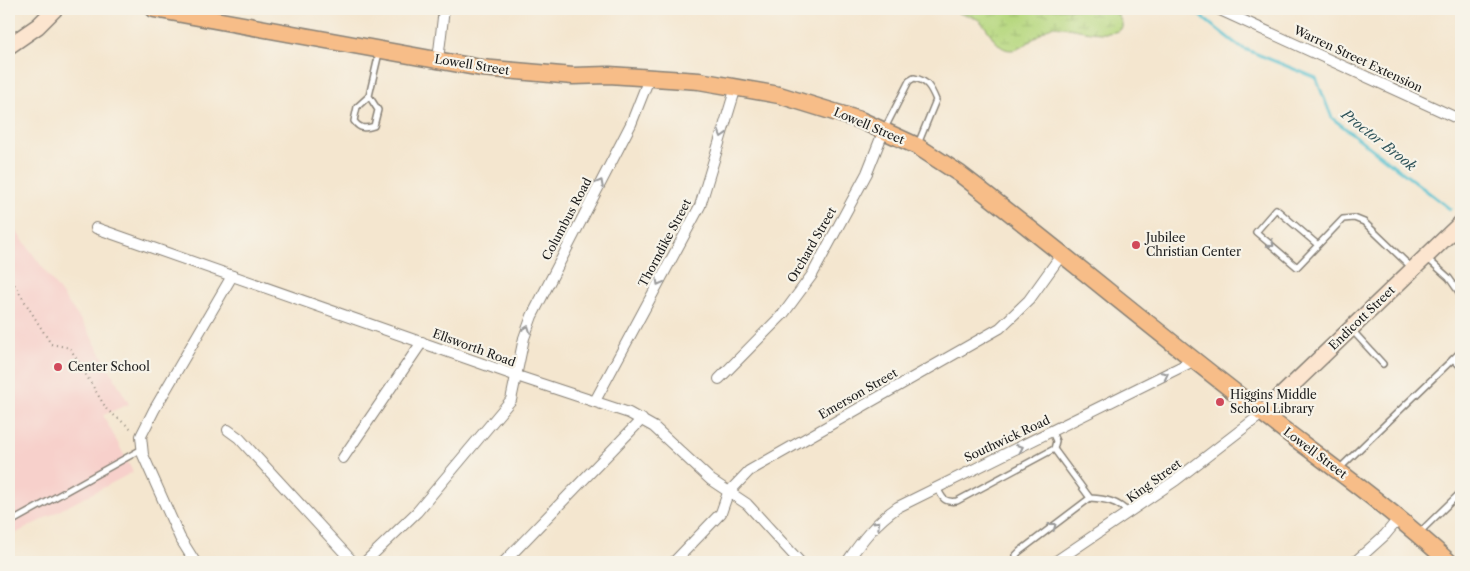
<svg xmlns="http://www.w3.org/2000/svg" width="1470" height="571" font-family="'Libre Caslon Text',serif">
<style>
.built{fill:#f7d0cb}
.wetland{fill:url(#wetland-marsh);stroke:#6a7a4e}
.lines{fill:none;stroke-linecap:round;stroke-linejoin:round}
.stream{stroke:#55c0cf;stroke-width:3}
.lane-casing{stroke:#888176;stroke-width:8}
.street-casing{stroke:#888176;stroke-width:12}
.secondary-casing{stroke:#888176;stroke-width:18}
.primary-casing{stroke:#888176;stroke-width:19}
.path{stroke:#888176;stroke-width:2;stroke-dasharray:1 4;stroke-linecap:butt}
.lane{stroke:#fff;stroke-width:5}
.street{stroke:#fff;stroke-width:10}
.secondary{stroke:#fce5cf;stroke-width:15}
.primary{stroke:#f7bd88;stroke-width:16}
.oneway{stroke:#999}
.poi-dot{fill:#d1495b;stroke:#f7f3e8;stroke-width:2}
.labels{text-anchor:middle;stroke-width:4.5;stroke-linejoin:round;paint-order:stroke}
.street-label{font-size:12px;fill:#1c1c1c;stroke:#f7f3e8}
.poi-label{font-size:12px;fill:#1c1c1c;stroke:#f7f3e8;text-anchor:start}
.water-label{font-size:14px;font-style:italic;fill:#30555b;stroke:#f7f3e8}
</style>
<defs>
<pattern id="wetland-marsh" width="20" height="14" patternUnits="userSpaceOnUse" patternTransform="scale(1.25)"><rect width="20" height="14" fill="#b7d880"/><path d="M1 5h8M5 5V1M11 12h8M15 12V8" fill="none" stroke="#9db96e"/></pattern>
</defs>
<rect width="100%" height="100%" fill="#f7f3e8"/>
<filter id="ink" filterUnits="userSpaceOnUse"><feTurbulence type="fractalNoise" baseFrequency=".02" numOctaves="2"/><feDisplacementMap in="SourceGraphic" scale="10" xChannelSelector="R" yChannelSelector="G"/><feConvolveMatrix kernelMatrix="1 2 1 2 8 2 1 2 1" color-interpolation-filters="sRGB"/></filter>
<filter id="wash" filterUnits="userSpaceOnUse"><feTurbulence type="fractalNoise" baseFrequency=".0096" numOctaves="4" result="noise"/><feDisplacementMap in="SourceGraphic" scale="20" xChannelSelector="R" yChannelSelector="G"/><feGaussianBlur stdDeviation="1.12" result="paint"/><feColorMatrix in="noise" values="0 0 0 0 0 0 0 0 0 0 0 0 0 0 0 0 0 1.4 0 .05"/><feComposite in="paint" operator="in"/></filter>
<g filter="url(#wash)">
<rect width="100%" height="100%" fill="#f4e6cf"/>
<!-- built -->
<path class="built" d="M9 221 87 329 129 404 103 415 133 472 9 537Z"/>
<!-- wetland -->
<path class="wetland" d="M952 9H1115L1122 23V28C1110 40 1072 27 1054 26 1038 29 1019 61 1000 46 992 39 988 28 980 21 972 14 959 16 952 9Z"/>
<g class="lines">
<!-- stream -->
<path class="stream" d="M1179 9 1199 15 1240 47 1316 78 1332 118 1450 209"/>
</g>
</g>
<g filter="url(#ink)">
<g class="lines">
<!-- lane casing -->
<g class="lane-casing">
<g id="lane">
<path d="M369 96 357 107 354 121C360 129 365 129 374 126L378 110 369 96 379 53"/>
<path d="M885 128 909 81 914 78C927 80 931 88 936 100L918 144"/>
<path d="M1318 245 1276 209 1256 232 1297 267 1343 219 1354 218 1364 222 1412 268"/>
<path d="M1428 259 1449 278 1461 295"/>
<path d="M1351 329 1383 364"/>
<path d="M1453 359 1461 351"/>
<path d="M1054 449 1090 498C1106 499 1117 501 1129 513"/>
<path d="M1339 469 1453 359 1461 367"/>
<path d="M937 487C942 498 944 503 957 501L1054 449 1056 441 1052 432"/>
<path d="M9 523 142 449"/>
<path d="M1420 532 1461 492"/>
<path d="M854 553 860 562"/>
<path d="M1016 562V555L1020 551 1090 498"/>
</g>
</g>
<!-- street casing -->
<g class="street-casing">
<g id="street">
<path d="M1218 9 1461 120"/>
<path d="M438 60 444 9"/>
<path d="M96 228 517 376 629 413 654 427 711 480 747 504 800 562"/>
<path d="M719 379 784 313 812 275 867 173 884 130"/>
<path d="M595 401 700 206 736 87"/>
<path d="M228 430 239 438 353 562"/>
<path d="M343 458 422 342"/>
<path d="M195 562 180 538 143 455 141 436 154 410 232 276"/>
<path d="M365 562 417 512 511 400 524 338 532 316 631 124 650 76"/>
<path d="M504 562 642 419"/>
<path d="M674 562 721 513 728 493 749 471 1000 328 1029 300 1062 254"/>
<path d="M847 562C862 540 876 522 898 507L1195 360"/>
<path d="M1055 562 1176 480 1263 413"/>
<path d="M1355 562 1385 535 1399 518"/>
</g>
</g>
<!-- secondary casing -->
<g class="secondary-casing">
<g id="secondary">
<path d="M9 46 38 26 55 9"/>
<path d="M1263 413 1461 223"/>
</g>
</g>
<!-- primary casing -->
<g class="primary-casing">
<path id="primary" d="M154 9 481 68 573 76 609 75 699 81 779 95 860 120 917 146 960 174C1057 248 1149 326 1245 400 1314 454 1385 503 1449 562"/>
</g>
<!-- path -->
<path class="path" d="M9 276 51 344 70 348 107 410 133 430"/>
<!-- lane -->
<use href="#lane" class="lane"/>
<!-- street -->
<use href="#street" class="street"/>
<!-- secondary -->
<use href="#secondary" class="secondary"/>
<!-- primary -->
<use href="#primary" class="primary"/>
</g>
<!-- one-way arrows -->
<defs><path id="oneway-chevron" d="M-2-3.5L2.5 0L-2 3.5" fill="none" stroke-width="1.6" stroke-linecap="round" stroke-linejoin="round" transform="scale(1.25)"/></defs>
<g class="oneway">
<use href="#oneway-chevron" transform="translate(722 134) rotate(107)"/>
<use href="#oneway-chevron" transform="translate(600 183) rotate(-62)"/>
<use href="#oneway-chevron" transform="translate(1271 244) rotate(41)"/>
<use href="#oneway-chevron" transform="translate(659 282) rotate(119)"/>
<use href="#oneway-chevron" transform="translate(527 329) rotate(-70)"/>
<use href="#oneway-chevron" transform="translate(1165 375) rotate(-27)"/>
<use href="#oneway-chevron" transform="translate(1020 448) rotate(-25)"/>
<use href="#oneway-chevron" transform="translate(877 524) rotate(-44)"/>
<use href="#oneway-chevron" transform="translate(1053 526) rotate(-37)"/>
</g>
</g>
<!-- markers -->
<g class="poi-dot">
<circle cx="1136" cy="245" r="5"/>
<circle cx="58" cy="367" r="5"/>
<circle cx="1220" cy="402" r="5"/>
</g>
<g class="labels">
<!-- street labels -->
<g class="street-label">
<text transform="translate(1358 59) rotate(25)" y="4">Warren Street Extension</text>
<text transform="translate(472 65) rotate(9)" y="4">Lowell Street</text>
<text transform="translate(869 126) rotate(23)" y="4">Lowell Street</text>
<text transform="translate(567 219) rotate(-62)" y="4">Columbus Road</text>
<text transform="translate(665 243) rotate(-62)" y="4">Thorndike Street</text>
<text transform="translate(812 245) rotate(-60)" y="4">Orchard Street</text>
<text transform="translate(1362 318) rotate(-44)" y="4">Endicott Street</text>
<text transform="translate(474 348) rotate(20)" y="4">Ellsworth Road</text>
<text transform="translate(858 394) rotate(-30)" y="4">Emerson Street</text>
<text transform="translate(1007 439) rotate(-25)" y="4">Southwick Road</text>
<text transform="translate(1315 453) rotate(37)" y="4">Lowell Street</text>
<text transform="translate(1154 481) rotate(-36)" y="4">King Street</text>
</g>
<!-- poi labels -->
<g class="poi-label">
<text x="1146" y="242">Jubilee<tspan x="1146" dy="14">Christian Center</tspan></text>
<text x="68" y="371">Center School</text>
<text x="1230" y="399">Higgins Middle<tspan x="1230" dy="14">School Library</tspan></text>
</g>
<!-- water labels -->
<g class="water-label">
<text transform="translate(1379 140) rotate(38)" y="5">Proctor Brook</text>
</g>
</g>
<!-- margin -->
<rect width="1470" height="571" fill="none" stroke="#f7f3e8" stroke-width="30"/>
</svg>
